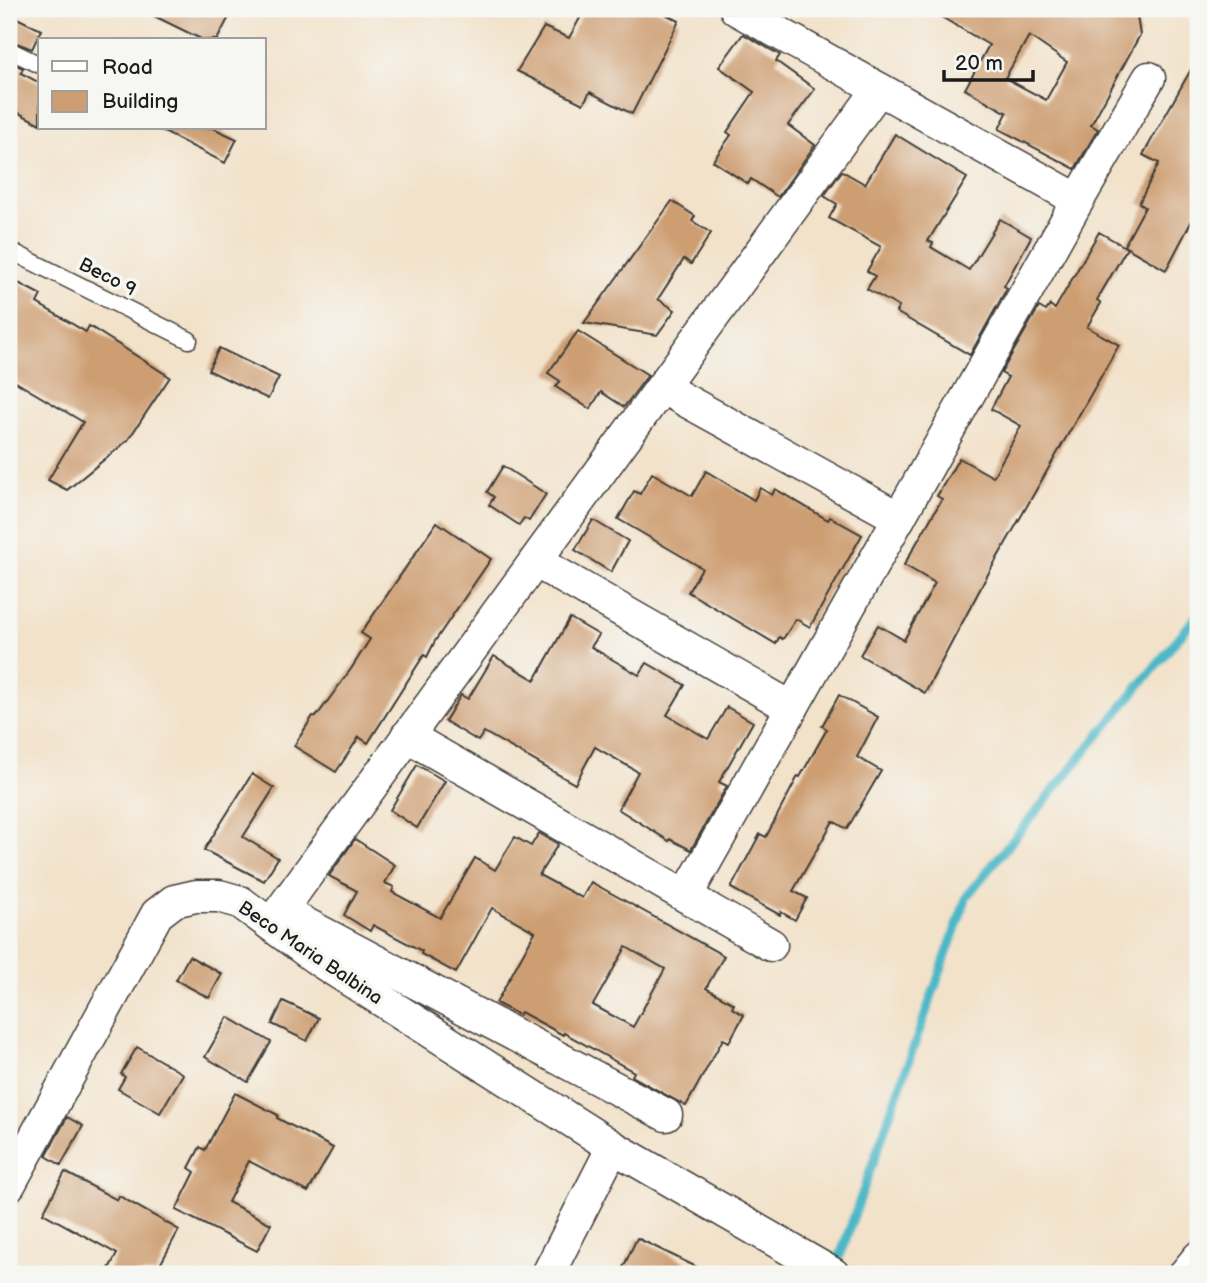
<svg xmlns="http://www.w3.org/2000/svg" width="1207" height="1283" font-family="'Balsamiq Sans',sans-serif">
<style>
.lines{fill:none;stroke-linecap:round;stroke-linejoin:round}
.stream{stroke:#4cb8c8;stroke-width:9}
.building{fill:#cd9e72;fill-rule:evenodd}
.service-casing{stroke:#3c3a36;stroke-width:19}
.minor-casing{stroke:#3c3a36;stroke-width:35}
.service{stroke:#fff;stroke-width:16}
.minor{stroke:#fff;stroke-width:32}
.labels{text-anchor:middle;stroke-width:7;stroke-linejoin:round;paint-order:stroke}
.street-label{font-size:19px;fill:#1c1c1c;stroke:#f6f6f2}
</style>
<rect width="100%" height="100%" fill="#f6f6f2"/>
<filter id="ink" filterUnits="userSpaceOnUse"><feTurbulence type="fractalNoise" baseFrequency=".0143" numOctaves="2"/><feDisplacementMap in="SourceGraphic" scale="14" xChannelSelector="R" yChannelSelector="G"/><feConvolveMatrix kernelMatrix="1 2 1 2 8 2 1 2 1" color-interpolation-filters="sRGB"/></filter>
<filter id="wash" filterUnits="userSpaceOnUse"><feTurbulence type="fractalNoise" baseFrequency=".00686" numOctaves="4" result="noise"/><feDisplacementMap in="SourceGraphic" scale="28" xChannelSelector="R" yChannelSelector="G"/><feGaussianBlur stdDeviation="1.57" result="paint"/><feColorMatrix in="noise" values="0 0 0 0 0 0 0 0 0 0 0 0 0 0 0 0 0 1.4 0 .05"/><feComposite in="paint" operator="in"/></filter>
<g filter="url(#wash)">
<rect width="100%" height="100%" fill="#f2e2ca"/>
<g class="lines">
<!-- stream -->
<path class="stream" d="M840 1256 967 896 1198 614"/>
</g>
<g id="blocks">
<!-- building -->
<g class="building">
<path d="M140 9H233L217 40H203Z"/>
<path d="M585 9H656L679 21 632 114 590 92 583 104 517 71 544 27 569 38Z"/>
<path d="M928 9H1136L1140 35 1091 125 1098 129 1075 169 999 129 1007 113 965 89 989 45ZM1029 36 1067 62 1046 100 1005 78Z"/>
<path d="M9 14 41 30 32 49 9 40Z"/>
<path d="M743 34 780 55 776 61 815 89 788 125 815 145 778 197 751 179 748 184 713 161 731 135 727 132 754 92 719 67Z"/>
<path d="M1198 57V209L1166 270 1124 246 1145 207 1139 203 1159 163 1143 155Z"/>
<path d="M9 62 23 68 21 73 40 83V124L9 108Z"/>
<path d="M156 128H213L237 139 225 163Z"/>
<path d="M895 134 967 178 928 241 933 243 931 247 969 270 1000 219 1031 237 1004 286 1007 288 970 355 896 312 899 307 867 289 875 276 867 271 881 247 829 218 837 204 824 196 842 171 865 184Z"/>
<path d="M672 201 695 216 692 221 711 233 691 264 684 259 658 299 675 310 657 335 584 323Z"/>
<path d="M1099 232 1127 248 1097 300 1101 303 1087 327 1119 345 987 576 925 693 860 655 878 625 904 640 935 583 904 565 942 499 937 496 959 458 993 477 1021 426 991 409 1008 377 1001 373 1039 307 1046 311 1050 305 1055 309Z"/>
<path d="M9 278 41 295 37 303 86 332 89 326 170 377 128 440 67 490 48 480 83 422 9 378Z"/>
<path d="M578 331 648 375 624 407 601 392 590 409 556 387 560 381 548 373Z"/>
<path d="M219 348 279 377 268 399 208 370Z"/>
<path d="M503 466 546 494 529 521 524 518 519 525 489 505 494 497 487 492Z"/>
<path d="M706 471 754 500 760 488 772 495 775 489 828 520 830 517 862 535 810 627 796 619 783 639 779 637 776 644 688 592 702 568 618 519 634 491 640 494 652 473 692 496Z"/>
<path d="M593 520 628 541 611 572 575 550Z"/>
<path d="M437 522 491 559 435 641 427 657 424 655 368 743 359 737 336 772 294 746 313 716 316 717 351 669 370 639 361 633Z"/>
<path d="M570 618 599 635 591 647 639 675 647 663 685 685 667 715 708 739 727 707 753 722 719 782 727 786 691 850 670 839 669 841 618 809 638 772 595 747 575 784 484 732 478 741 445 721 461 695 468 699 494 656 535 680Z"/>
<path d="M839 695 878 717 857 757 881 771 847 829 833 821 824 837 793 891 807 898 795 920 781 912 780 915 731 888 760 834 766 837 798 776 800 777 827 729 822 726Z"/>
<path d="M417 765 445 781 417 828 390 810Z"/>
<path d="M252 774 274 788 243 837 278 858 264 881 204 850Z"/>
<path d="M539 833 558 844 539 875 582 898 591 882 724 956 706 988 734 1004 732 1008 744 1015 729 1042 723 1039 686 1106 632 1076 634 1072 564 1033 563 1035 521 1012 519 1015 496 1003 535 932 492 908 456 973 421 954 422 951 373 925 370 931 344 915 357 891 329 876 355 839 395 865 385 883 394 887 392 892 440 918 475 858 495 870 515 837 531 846ZM626 947 665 969 633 1027 593 1005Z"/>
<path d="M189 956 222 974 209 998 176 980Z"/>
<path d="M283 1001 319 1018 307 1041 272 1024Z"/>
<path d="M228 1017 271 1042 248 1082 205 1057Z"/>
<path d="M137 1047 183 1074 160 1113 118 1089 125 1077 121 1074Z"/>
<path d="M235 1093 278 1115 277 1118 333 1148 308 1192 249 1161 228 1202 271 1224 257 1251 176 1210 195 1172 189 1168 200 1147 205 1150Z"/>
<path d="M67 1117 83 1126 61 1165 46 1156Z"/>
<path d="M65 1172 117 1200 119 1196 179 1230 155 1274H106L117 1254 43 1213Z"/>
<path d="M637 1238 711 1274H620Z"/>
</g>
</g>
</g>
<g filter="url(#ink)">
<use href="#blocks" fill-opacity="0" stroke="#3c3a36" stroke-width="2"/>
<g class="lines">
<!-- service casing -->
<g class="service-casing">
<g id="service">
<path d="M9 50 40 65"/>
<path d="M9 250 189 340"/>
</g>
</g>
<!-- minor casing -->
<g class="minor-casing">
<g id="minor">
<path d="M736 9 1078 200"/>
<path d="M663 388 899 518"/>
<path d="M537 562 792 708"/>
<path d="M407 736 771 945"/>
<path d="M686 896 1078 200 1149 78"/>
<path d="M281 911 666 1115"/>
<path d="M271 924 879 89"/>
<path d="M9 1185 157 914 174 901 196 896H219L240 902 320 961 613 1147 833 1274"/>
<path d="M548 1274 613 1147"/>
<path d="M1185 1274 1198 1258"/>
</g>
</g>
<!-- service -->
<use href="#service" class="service"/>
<!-- minor -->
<use href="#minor" class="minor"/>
</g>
</g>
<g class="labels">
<!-- street labels -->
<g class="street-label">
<text transform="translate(108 276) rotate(27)" y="7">Beco 9</text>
<text transform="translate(311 952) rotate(34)" y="7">Beco Maria Balbina</text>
</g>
</g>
<!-- margin -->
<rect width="1207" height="1283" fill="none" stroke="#f6f6f2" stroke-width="35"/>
<!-- legend -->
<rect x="38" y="38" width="228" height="91" fill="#f6f6f2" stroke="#9f9f9c" stroke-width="2"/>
<rect x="52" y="61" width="35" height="10" fill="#ffffff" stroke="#9f9f9c" stroke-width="2"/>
<text x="102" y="74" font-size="21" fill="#1c1c1c">Road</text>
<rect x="52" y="91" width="35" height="21" fill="#cd9e72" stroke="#9f9f9c" stroke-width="2"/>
<text x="102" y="108" font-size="21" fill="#1c1c1c">Building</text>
<!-- scale -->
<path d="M944 70v10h89v-10" fill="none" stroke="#1c1c1c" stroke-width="3.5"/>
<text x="955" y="70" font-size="21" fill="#1c1c1c" stroke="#f6f6f2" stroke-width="5" paint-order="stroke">20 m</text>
</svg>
